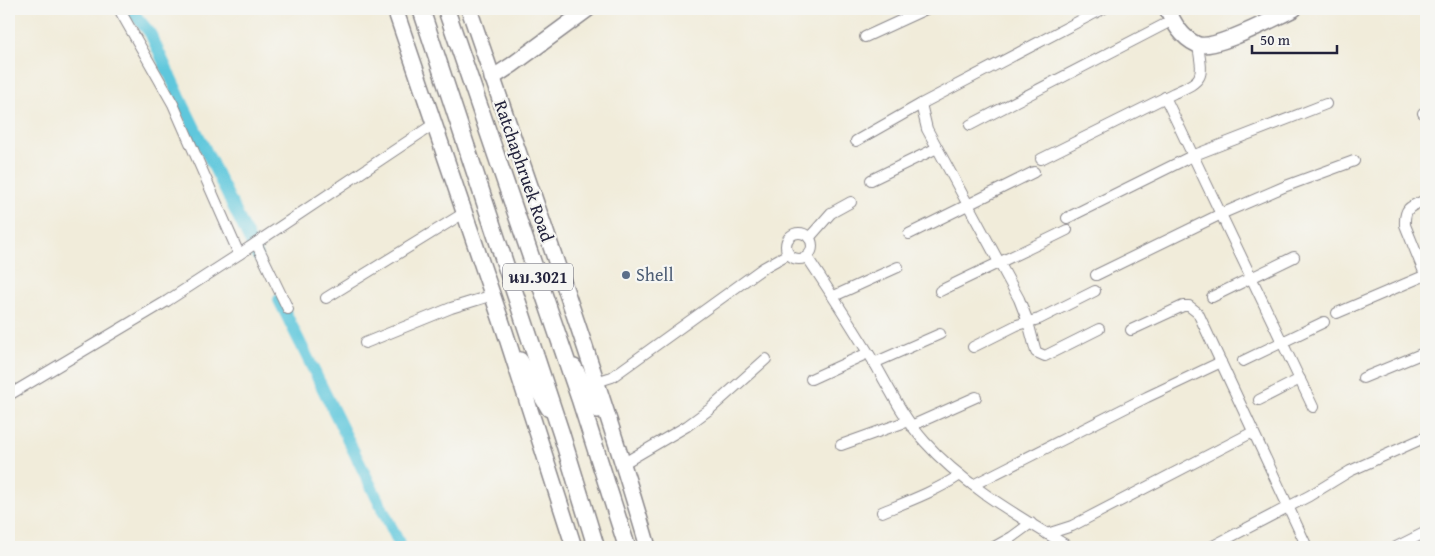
<svg xmlns="http://www.w3.org/2000/svg" width="1435" height="556" font-family="'Gentium Book Plus','Noto Serif Thai',serif">
<style>
.lines{fill:none;stroke-linecap:round;stroke-linejoin:round}
.canal{stroke:#5fc7dc;stroke-width:12}
.street-casing{stroke:#8a878a;stroke-width:12}
.secondary-casing{stroke:#8a878a;stroke-width:18}
.primary-casing{stroke:#8a878a;stroke-width:19}
.street{stroke:#fff;stroke-width:10}
.secondary{stroke:#fff;stroke-width:15}
.primary{stroke:#fff;stroke-width:16}
.service-dot{fill:#5c6f8a;stroke:#f6f6f2;stroke-width:2}
.labels{text-anchor:middle;stroke-width:4.5;stroke-linejoin:round;paint-order:stroke}
.shield{fill:#f6f6f2;stroke:#626272;stroke-width:1}
.shield-label{font-size:16px;font-weight:bold;fill:#22223b}
.street-label{font-size:18px;fill:#22223b;stroke:#f6f6f2}
.service-label{font-size:18px;fill:#4e5e75;stroke:#f6f6f2;text-anchor:start}
</style>
<rect width="100%" height="100%" fill="#f6f6f2"/>
<filter id="ink" filterUnits="userSpaceOnUse"><feTurbulence type="fractalNoise" baseFrequency=".02" numOctaves="2"/><feDisplacementMap in="SourceGraphic" scale="10" xChannelSelector="R" yChannelSelector="G"/><feConvolveMatrix kernelMatrix="1 2 1 2 8 2 1 2 1" color-interpolation-filters="sRGB"/></filter>
<filter id="wash" filterUnits="userSpaceOnUse"><feTurbulence type="fractalNoise" baseFrequency=".0096" numOctaves="4" result="noise"/><feDisplacementMap in="SourceGraphic" scale="20" xChannelSelector="R" yChannelSelector="G"/><feGaussianBlur stdDeviation="1.12" result="paint"/><feColorMatrix in="noise" values="0 0 0 0 0 0 0 0 0 0 0 0 0 0 0 0 0 1.4 0 .05"/><feComposite in="paint" operator="in"/></filter>
<g filter="url(#wash)">
<rect width="100%" height="100%" fill="#f1ecda"/>
<g class="lines">
<!-- canal -->
<g class="canal">
<path d="M130 9 150 33 184 106 257 255"/>
<path d="M279 300 401 547"/>
</g>
</g>
</g>
<g filter="url(#ink)">
<g class="lines">
<!-- street casing -->
<g class="street-casing">
<g id="street">
<path d="M119 9 173 104 239 254"/>
<path d="M1089 16 1103 9"/>
<path d="M865 37 926 9"/>
<path d="M1165 97 1313 407"/>
<path d="M921 104 927 129 1019 299 1028 322 1036 352 1045 356 1099 329"/>
<path d="M1423 113 1426 112"/>
<path d="M970 125 1173 20"/>
<path d="M856 141 921 104 1089 16 1086 9"/>
<path d="M1041 159 1174 93C1205 80 1203 77 1198 46"/>
<path d="M871 180 937 148"/>
<path d="M1426 200C1411 206 1404 207 1405 225L1426 277"/>
<path d="M1067 218 1192 156 1326 104"/>
<circle cx="799" cy="246" r="13"/>
<path d="M909 234 1034 172"/>
<path d="M809 238 831 213 851 202"/>
<path d="M256 243 288 309"/>
<path d="M807 257C830 291 852 327 874 362 890 390 904 419 925 442 963 485 1020 517 1069 547"/>
<path d="M1096 275 1221 214 1286 186 1354 161"/>
<path d="M940 291C982 270 1025 251 1067 230"/>
<path d="M834 296 898 267"/>
<path d="M1212 297 1294 257"/>
<path d="M326 298 464 213"/>
<path d="M1337 313 1426 275"/>
<path d="M1131 330 1183 306H1189L1198 313 1307 547"/>
<path d="M365 343 451 308 493 295"/>
<path d="M973 347 1017 325 1039 319 1095 291"/>
<path d="M1243 361 1324 322"/>
<path d="M874 363 940 334"/>
<path d="M1363 378 1426 352"/>
<path d="M811 379 868 353"/>
<path d="M596 382 612 377 763 268 788 254"/>
<path d="M9 395 167 301 241 253 434 124"/>
<path d="M1259 400 1300 379"/>
<path d="M911 426 976 397"/>
<path d="M841 445 908 421"/>
<path d="M624 463 687 426 710 409 766 359"/>
<path d="M973 485 1147 397 1221 362"/>
<path d="M882 512C909 501 936 491 960 475"/>
<path d="M1047 534 1072 526 1253 432"/>
<path d="M994 547 1012 537 1031 523"/>
<path d="M1211 547 1309 496 1350 471 1426 437"/>
<path d="M1396 547 1426 532"/>
</g>
</g>
<!-- secondary casing -->
<g class="secondary-casing">
<g id="secondary">
<path d="M395 9 505 332 574 547"/>
<path d="M469 9C530 188 595 366 648 547"/>
<path d="M1167 9C1174 23 1181 37 1196 44 1213 52 1276 17 1294 9"/>
<path d="M492 78 512 65 588 9"/>
<path d="M520 360 549 409"/>
<path d="M574 367 598 410"/>
</g>
</g>
<!-- primary casing -->
<g class="primary-casing">
<g id="primary">
<path d="M421 9 561 433 596 547"/>
<path d="M446 9 580 400 627 547"/>
</g>
</g>
<!-- street -->
<use href="#street" class="street"/>
<!-- secondary -->
<use href="#secondary" class="secondary"/>
<!-- primary -->
<use href="#primary" class="primary"/>
</g>
</g>
<!-- markers -->
<circle class="service-dot" cx="626" cy="275" r="5"/>
<g class="labels">
<!-- shield labels -->
<rect class="shield" x="503" y="263.5" width="70" height="27" rx="4"/>
<g class="shield-label">
<text x="538" y="283">นบ.3021</text>
</g>
<!-- street labels -->
<g class="street-label">
<text transform="translate(524 171) rotate(71)" y="6">Ratchaphruek Road</text>
</g>
<!-- service labels -->
<g class="service-label">
<text x="636" y="281">Shell</text>
</g>
</g>
<!-- margin -->
<rect width="1435" height="556" fill="none" stroke="#f6f6f2" stroke-width="30"/>
<!-- scale -->
<path d="M1252 45v8h85v-8" fill="none" stroke="#22223b" stroke-width="2.5"/>
<text x="1260" y="45" font-size="15" fill="#22223b" stroke="#f6f6f2" stroke-width="4" paint-order="stroke">50 m</text>
</svg>
